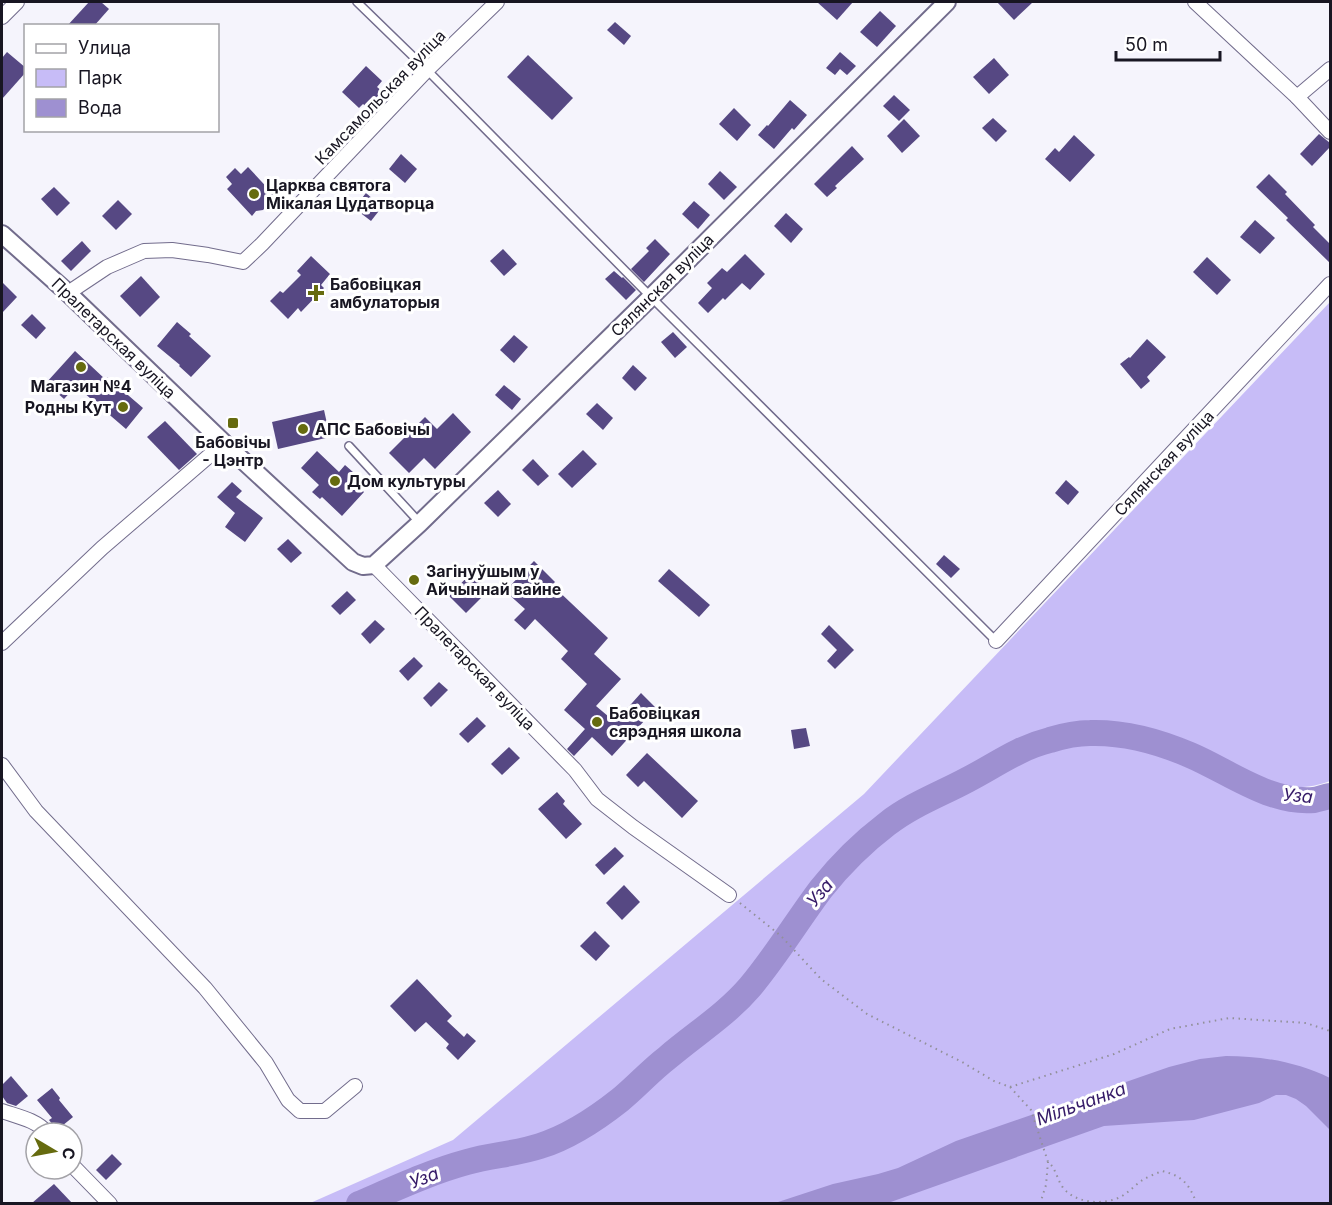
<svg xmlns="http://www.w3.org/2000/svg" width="1332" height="1205" font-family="Inter,sans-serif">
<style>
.green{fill:#c7bcf7}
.water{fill:#9e90d1}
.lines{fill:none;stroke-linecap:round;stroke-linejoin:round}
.river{stroke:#9e90d1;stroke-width:26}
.building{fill:#564883}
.service-casing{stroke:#726c8c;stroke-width:10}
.minor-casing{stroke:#726c8c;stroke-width:16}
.tertiary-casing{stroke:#726c8c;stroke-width:20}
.path{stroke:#92909a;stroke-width:2;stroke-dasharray:1.5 4.5;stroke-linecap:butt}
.service{stroke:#fff;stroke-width:7}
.minor{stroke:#fff;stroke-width:14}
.tertiary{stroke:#fff;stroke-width:16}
.poi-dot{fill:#666b0f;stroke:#fff;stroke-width:2}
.labels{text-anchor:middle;stroke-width:6;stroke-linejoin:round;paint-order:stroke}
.street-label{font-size:16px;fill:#181622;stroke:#fff}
.poi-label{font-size:16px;font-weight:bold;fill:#181622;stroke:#fff;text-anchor:start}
.water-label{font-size:18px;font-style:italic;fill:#351a67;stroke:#fff}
</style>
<rect width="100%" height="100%" fill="#f5f4fc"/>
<!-- green -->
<path class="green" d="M1330 302V781C1282 799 1252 773 1211 754 1185 742 1156 731 1129 727 1088 721 1046 728 1009 745 992 753 977 763 961 772 934 786 907 800 881 816L893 831 968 790 1017 760 1043 750 1069 744 1093 742 1116 744 1162 755 1184 762 1254 796 1273 802 1297 808 1314 809 1330 805V1203L308 1204 453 1140 864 794Z"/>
<!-- water -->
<path class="water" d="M1226 1056C1262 1056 1297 1062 1330 1078V1130L1306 1106 1296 1099 1286 1095H1276L1259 1103 1194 1120 1104 1126 888 1203H775L833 1184 878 1174 898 1168 956 1141 1169 1067 1200 1059Z"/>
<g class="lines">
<!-- river -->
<path class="river" d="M359 1204C394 1189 430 1172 467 1162 491 1155 516 1154 540 1146 569 1137 596 1119 620 1100 636 1087 650 1071 667 1058 695 1034 726 1015 750 987 776 956 797 921 821 889 840 865 862 843 887 824 911 805 941 794 967 780 996 765 1018 748 1050 740 1063 736 1076 733 1090 733 1123 732 1160 742 1190 755 1228 771 1270 804 1314 800 1319 799 1325 797 1330 796"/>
</g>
<!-- building -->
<g class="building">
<path d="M89 2H101L109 9 94 26H67Z"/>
<path d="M817 2H853L837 20Z"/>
<path d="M997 2H1033L1014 20Z"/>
<path d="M880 11 896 26 877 47 860 32Z"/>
<path d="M615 22 631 36 624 45 607 30Z"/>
<path d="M7 52 26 68V72L2 99V58Z"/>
<path d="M840 52 856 66 847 75 840 69 835 75 826 68Z"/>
<path d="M528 55 573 98 552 120 507 77Z"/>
<path d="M994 58 1009 75 989 94 973 77Z"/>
<path d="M366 66 382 81 377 87 383 92 368 108 363 104 359 108 342 92Z"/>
<path d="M894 95 910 110 899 121 883 106Z"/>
<path d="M790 100 807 115 794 130 792 128 774 149 758 135 767 125 768 126Z"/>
<path d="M734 108 751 125 737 141 719 124Z"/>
<path d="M993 118 1007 131 996 142 982 128Z"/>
<path d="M904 119 920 136 902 153 887 136Z"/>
<path d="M1319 134 1330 143V147L1312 166 1300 154Z"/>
<path d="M1074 135 1095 155 1070 182 1045 159 1055 148 1059 152Z"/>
<path d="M852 146 864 159 835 186 837 188 827 197 814 184Z"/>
<path d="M401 154 417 169 405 183 389 169Z"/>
<path d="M248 167 274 195 268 200 267 206 263 210 256 211 252 216 227 189 232 184 226 177 235 168 241 174Z"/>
<path d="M720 171 737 187 724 200 708 184Z"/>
<path d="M1269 174 1287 192 1285 194 1315 225 1313 227 1330 244V263L1286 220 1288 218 1256 187Z"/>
<path d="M54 187 70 203 57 216 41 199Z"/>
<path d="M366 193 382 207 371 221 354 208Z"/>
<path d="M118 200 132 214 116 230 102 216Z"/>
<path d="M694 201 710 215 698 229 682 214Z"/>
<path d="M786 213 803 229 791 243 774 226Z"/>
<path d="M1255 220 1275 238 1260 254 1240 237Z"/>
<path d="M655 239 670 254 644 282 631 269 649 251 646 248Z"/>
<path d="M82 241 91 251 71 271 61 261Z"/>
<path d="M503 249 517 264 504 276 490 261Z"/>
<path d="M745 254 765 274 750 290 742 283 725 300 723 298 708 313 698 303 712 288 707 283 722 268 727 272Z"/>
<path d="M311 256 330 274 321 285 324 288 301 312 298 308 288 319 270 301 280 291 283 293 301 275 297 271Z"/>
<path d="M1207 257 1231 280 1217 295 1193 272Z"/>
<path d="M614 271 622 278 623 277 636 290 626 300 605 279Z"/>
<path d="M141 276 160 297 140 317 120 296Z"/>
<path d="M2 282 17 297 2 313Z"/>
<path d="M32 314 46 328 36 339 21 325Z"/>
<path d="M177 322 191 334 189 336 211 356 191 377 179 366 180 365 157 346Z"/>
<path d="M673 332 687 347 675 358 661 342Z"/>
<path d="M514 335 528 347 514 363 500 350Z"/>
<path d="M1147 339 1166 357 1147 377 1150 381 1141 389 1120 364 1129 357 1130 358Z"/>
<path d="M75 351 105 379 107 377 143 408 126 429 76 386 64 399 46 383Z"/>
<path d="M633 365 647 378 635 391 622 378Z"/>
<path d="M504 385 521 399 512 410 495 395Z"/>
<path d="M597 403 613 418 603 430 586 414Z"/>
<path d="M324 410 330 437 278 449 272 422Z"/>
<path d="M453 413 471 432 435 469 424 458 409 473 389 453 425 417 437 429Z"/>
<path d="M165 421 197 454 179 470 147 437Z"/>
<path d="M583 450 597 464 572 488 558 474Z"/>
<path d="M317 451 339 472 345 465 362 480 357 486 364 492 342 516 322 497 320 499 312 492 319 485 301 468Z"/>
<path d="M533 459 549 476 538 486 522 470Z"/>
<path d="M1066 480 1079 492 1068 505 1055 493Z"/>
<path d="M232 482 242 491 236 497 263 518 245 542 225 527 235 513 217 497Z"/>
<path d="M498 490 511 504 498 517 484 503Z"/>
<path d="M288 539 302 553 291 563 277 549Z"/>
<path d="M944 555 960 569 951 578 936 564Z"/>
<path d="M534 561 555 582 552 585 608 638 594 654 621 679 596 706 615 722 641 693 656 708 612 756 592 737 574 756 567 749 585 729 564 710 587 684 561 659 568 651 535 619 525 630 514 620 525 609 505 591Z"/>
<path d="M669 569 710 605 699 617 658 581Z"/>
<path d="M471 573 489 590 466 613 449 596Z"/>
<path d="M347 591 356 600 340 615 331 606Z"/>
<path d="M375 620 385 629 370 644 361 634Z"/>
<path d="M829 625 854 650 835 669 827 661 837 650 821 634Z"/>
<path d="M414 657 423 666 408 681 399 671Z"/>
<path d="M439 682 448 690 431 707 423 698Z"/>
<path d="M477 717 486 726 468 743 459 734Z"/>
<path d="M806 728 810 746 794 749 791 730Z"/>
<path d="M509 747 520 758 502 775 491 764Z"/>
<path d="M647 753 698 801 682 818 644 781 638 787 626 775Z"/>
<path d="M557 792 565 801 563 804 582 824 566 839 538 809Z"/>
<path d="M615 847 624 856 604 875 595 865Z"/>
<path d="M624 885 640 902 622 920 606 903Z"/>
<path d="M595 931 610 946 596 961 580 946Z"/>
<path d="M417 979 452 1016 447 1021 464 1037 467 1033 476 1041 458 1060 446 1048 449 1044 426 1022 415 1032 390 1006Z"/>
<path d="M11 1076 28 1096 16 1106 7 1103 2 1096V1085Z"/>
<path d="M52 1088 60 1098 59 1100 73 1117 57 1130 49 1120 52 1118 37 1100Z"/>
<path d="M112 1154 122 1164 106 1180 96 1170Z"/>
<path d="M54 1184 72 1203H32Z"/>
</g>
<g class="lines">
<!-- service casing -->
<g class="service-casing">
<g id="service">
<path d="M357 2 427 70 651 297 996 641"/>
<path d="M349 446 420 523"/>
</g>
</g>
<!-- minor casing -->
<g class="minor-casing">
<g id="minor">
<path d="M1195 2 1297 97 1330 132"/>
<path d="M2 17 17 2"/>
<path d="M1297 97 1330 69"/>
<path d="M68 293 107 267 144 251 172 250 208 255 243 262 262 244 427 70 497 2"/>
<path d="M374 565 575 770 597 799 633 827 729 895"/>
<path d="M996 641 1330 284"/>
<path d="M2 643 102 548 224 443"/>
<path d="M2 765 36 811 205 988 266 1063 288 1100 300 1111H325L355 1086"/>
<path d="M2 1111C16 1116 37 1120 47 1133"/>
<path d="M72 1165 110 1204"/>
</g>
</g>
<!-- tertiary casing -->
<g class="tertiary-casing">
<path id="tertiary" d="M2 234 68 293 224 443 353 562 363 566 374 565 420 523 651 297 947 2"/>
</g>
<!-- path -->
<g class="path">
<path d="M740 903 781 936 821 979 867 1014 962 1062 994 1081 1010 1087 1031 1110 1048 1162C1057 1169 1057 1182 1065 1190 1078 1203 1101 1205 1118 1198 1127 1194 1133 1187 1141 1181 1147 1177 1155 1174 1162 1171 1183 1176 1189 1184 1197 1204"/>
<path d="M1010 1087 1114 1054 1170 1029 1229 1018 1306 1023 1330 1031"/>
<path d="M1040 1204 1046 1185 1048 1162"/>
</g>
<!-- service -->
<use href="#service" class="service"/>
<!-- minor -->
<use href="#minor" class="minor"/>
<!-- tertiary -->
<use href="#tertiary" class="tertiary"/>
</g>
<!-- markers -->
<g class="poi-dot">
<circle cx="254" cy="194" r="6"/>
<path d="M313 284h6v6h6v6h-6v6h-6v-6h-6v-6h6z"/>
<circle cx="81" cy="367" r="6"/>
<circle cx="123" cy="407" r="6"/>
<rect x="227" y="417" width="12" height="12" rx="3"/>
<circle cx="303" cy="429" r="6"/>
<circle cx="335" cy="481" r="6"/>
<circle cx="414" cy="580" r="6"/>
<circle cx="597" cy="722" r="6"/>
</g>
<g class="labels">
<!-- street labels -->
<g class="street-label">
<text transform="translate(380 97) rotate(-46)" y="6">Камсамольская вуліца</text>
<text transform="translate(662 285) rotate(-45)" y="6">Сялянская вуліца</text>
<text transform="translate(114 338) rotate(44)" y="6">Пралетарская вуліца</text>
<text transform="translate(1164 463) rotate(-47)" y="6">Сялянская вуліца</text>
<text transform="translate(475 668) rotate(46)" y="6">Пралетарская вуліца</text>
</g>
<!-- poi labels -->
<g class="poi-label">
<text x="266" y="191">Царква святога<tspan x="266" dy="18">Мікалая Цудатворца</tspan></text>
<text x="330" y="290">Бабовіцкая<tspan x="330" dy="18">амбулаторыя</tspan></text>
<text x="81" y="392" text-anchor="middle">Магазин №4</text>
<text x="111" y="413" text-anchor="end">Родны Кут</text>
<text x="315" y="435">АПС Бабовічы</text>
<text x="233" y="448" text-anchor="middle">Бабовічы<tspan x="233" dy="18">- Цэнтр</tspan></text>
<text x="347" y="487">Дом культуры</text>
<text x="426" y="577">Загінуўшым у<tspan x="426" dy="18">Айчыннай вайне</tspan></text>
<text x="609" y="719">Бабовіцкая<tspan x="609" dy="18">сярэдняя школа</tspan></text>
</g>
<!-- water labels -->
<g class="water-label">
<text transform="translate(1298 796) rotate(5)" y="6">Уза</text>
<text transform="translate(820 893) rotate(-50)" y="6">Уза</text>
<text transform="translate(1081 1104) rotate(-20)" y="6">Мільчанка</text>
<text transform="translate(424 1178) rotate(-21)" y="6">Уза</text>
</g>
</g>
<!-- border -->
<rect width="1332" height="1205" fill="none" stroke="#181622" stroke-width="6"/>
<!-- legend -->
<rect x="24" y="24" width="195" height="108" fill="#ffffff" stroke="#a3a2a7" stroke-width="1.5"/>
<rect x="36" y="44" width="30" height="9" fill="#ffffff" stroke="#a3a2a7" stroke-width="1.5"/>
<text x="78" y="54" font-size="18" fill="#181622">Улица</text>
<rect x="36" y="69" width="30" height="18" fill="#c7bcf7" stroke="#a3a2a7" stroke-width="1.5"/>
<text x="78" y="84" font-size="18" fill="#181622">Парк</text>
<rect x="36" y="99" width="30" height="18" fill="#9e90d1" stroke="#a3a2a7" stroke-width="1.5"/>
<text x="78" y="114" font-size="18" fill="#181622">Вода</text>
<!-- north arrow -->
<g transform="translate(54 1151) rotate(100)"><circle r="28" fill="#ffffff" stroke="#a3a2a7" stroke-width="1.5"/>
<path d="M0-4.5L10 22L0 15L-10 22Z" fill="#666b0f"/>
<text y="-9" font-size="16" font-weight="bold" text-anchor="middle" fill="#181622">С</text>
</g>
<!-- scale -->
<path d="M1116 51v9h104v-9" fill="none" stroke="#181622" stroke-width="3"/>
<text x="1125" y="51" font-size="18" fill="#181622" stroke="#ffffff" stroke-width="4.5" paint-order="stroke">50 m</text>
</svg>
